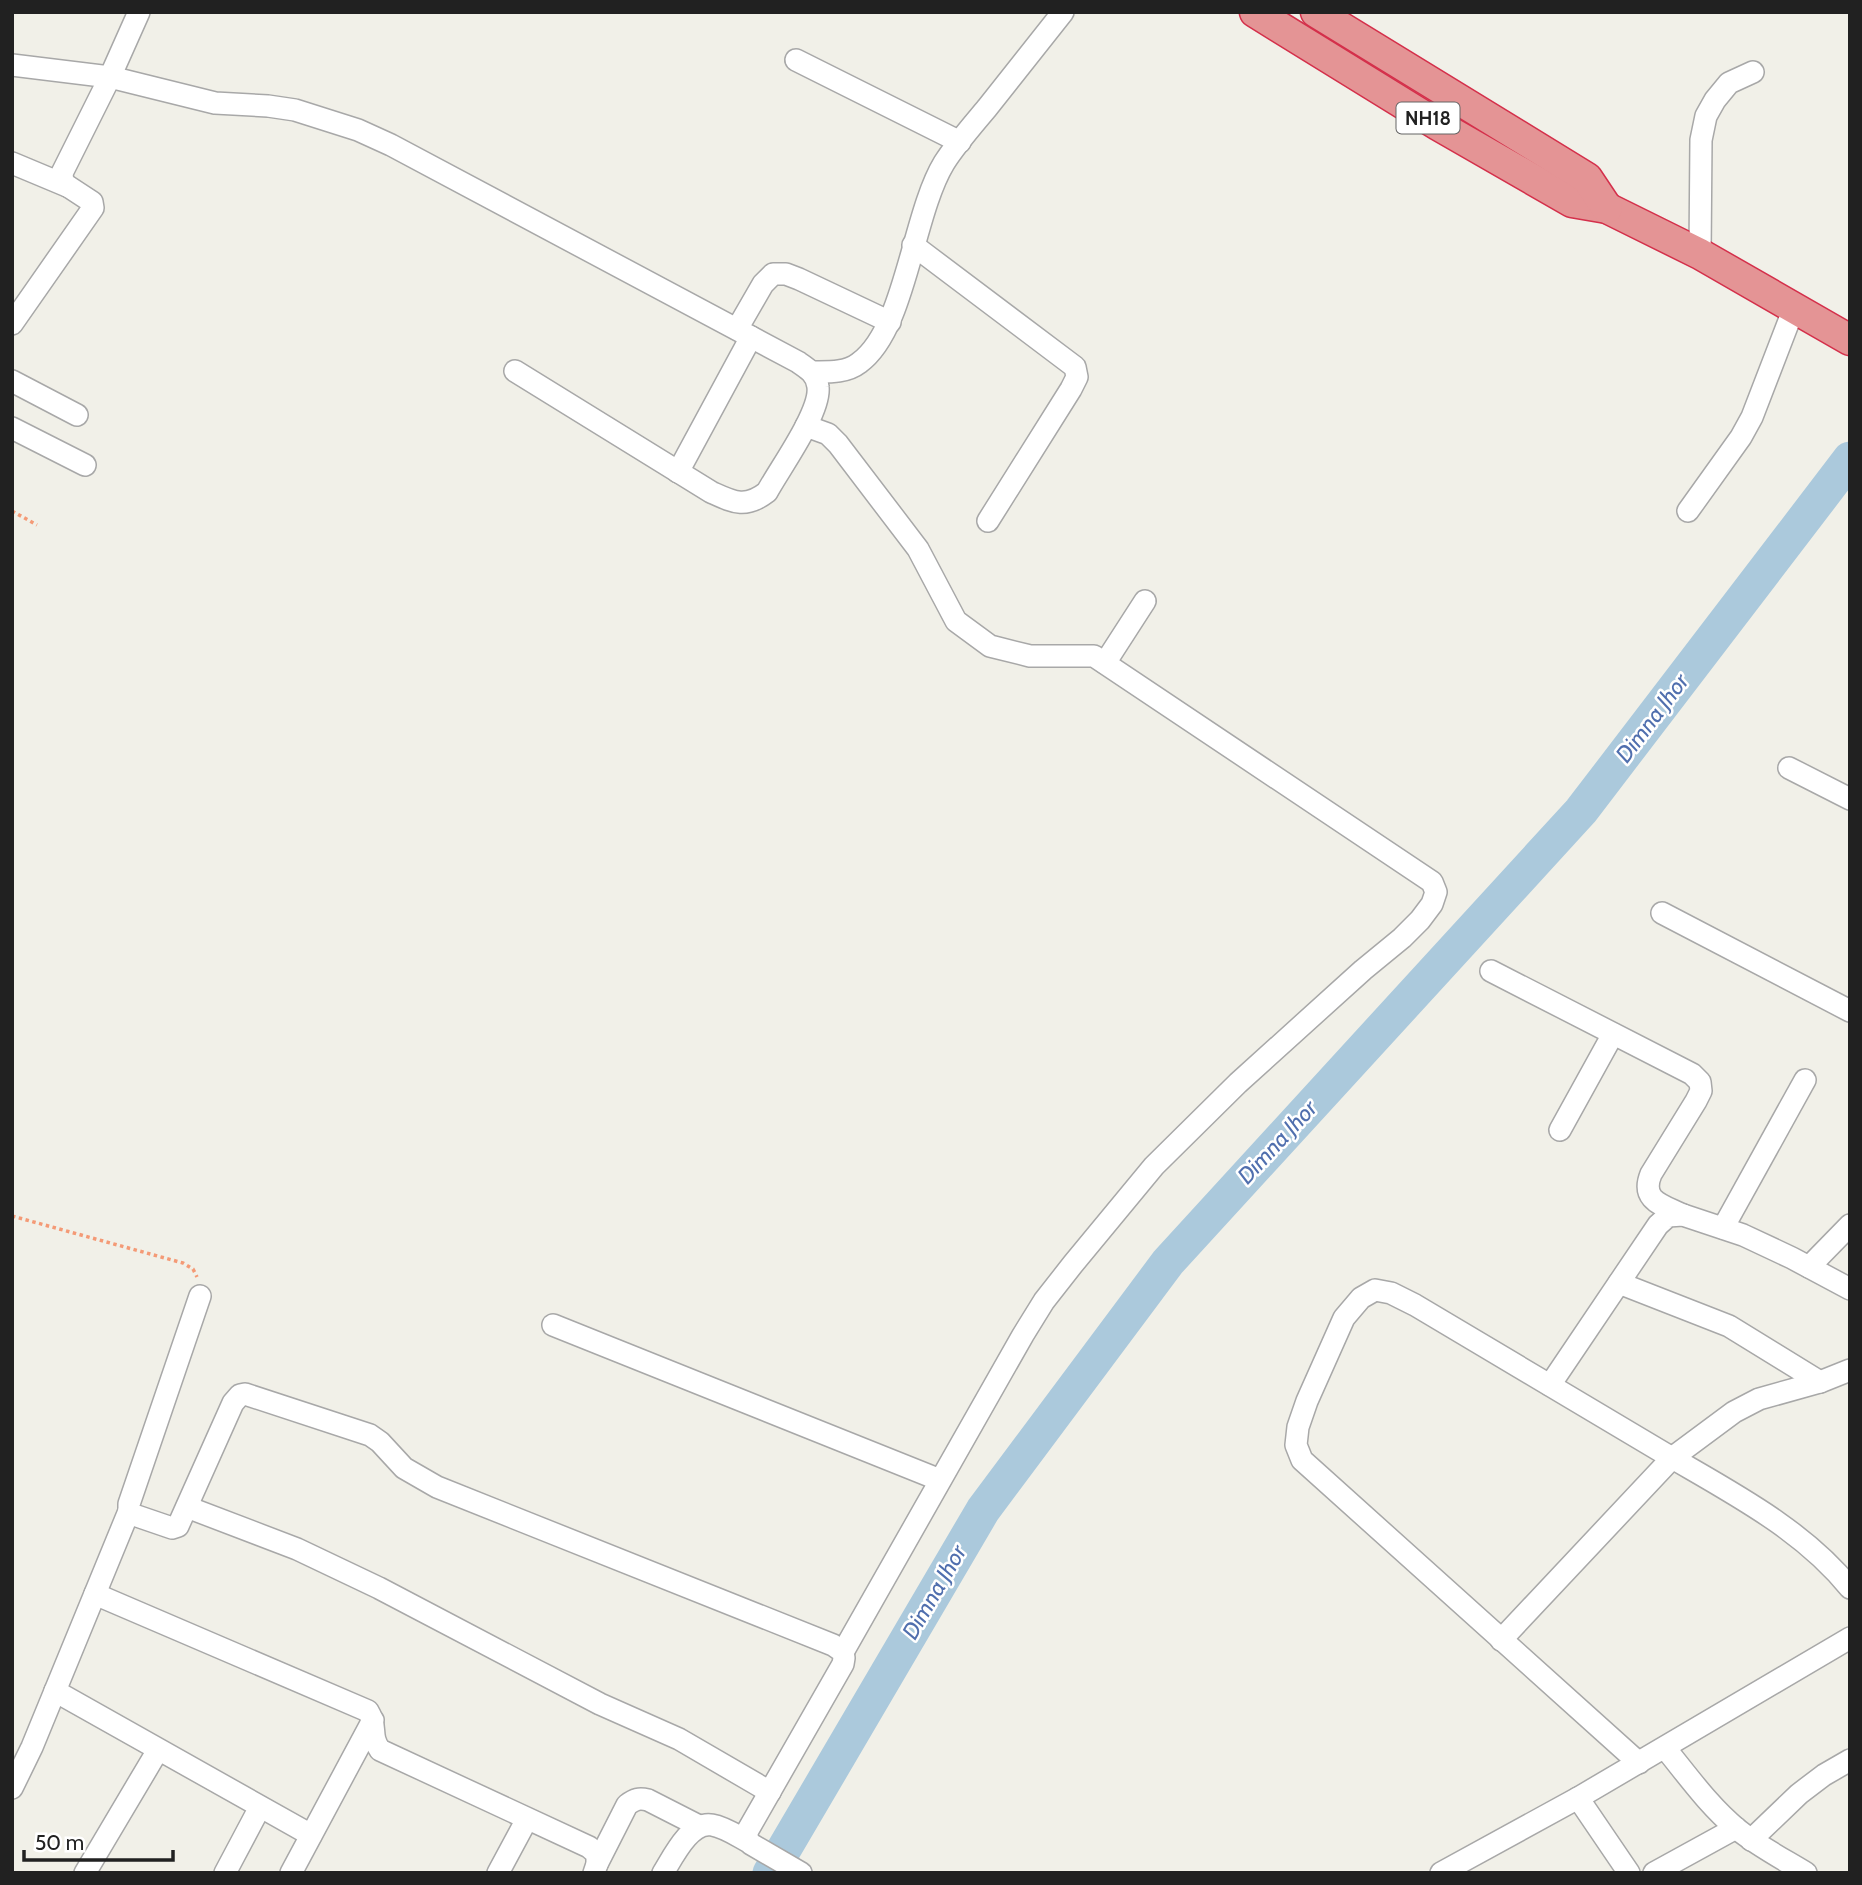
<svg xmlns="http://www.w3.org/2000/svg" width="1862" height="1885" font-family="Cabin,sans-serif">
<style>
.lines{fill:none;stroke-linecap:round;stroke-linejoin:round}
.river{stroke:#abc9dc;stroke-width:35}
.minor-casing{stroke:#a8a8a8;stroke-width:24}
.highway-casing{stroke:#d4304b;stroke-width:33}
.path{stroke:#f49a76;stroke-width:3.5;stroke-dasharray:3.5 3.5;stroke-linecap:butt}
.minor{stroke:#fff;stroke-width:21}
.highway{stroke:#e49495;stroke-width:30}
.labels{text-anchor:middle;stroke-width:5;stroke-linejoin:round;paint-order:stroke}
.shield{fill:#fff;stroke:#646464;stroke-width:2}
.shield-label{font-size:19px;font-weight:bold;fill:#212121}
.water-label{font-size:23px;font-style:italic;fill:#506fae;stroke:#fff}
</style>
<rect width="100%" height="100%" fill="#f1f0e8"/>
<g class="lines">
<!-- river -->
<path class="river" d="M770 1873 983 1510 1168 1262 1581 811 1850 459"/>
<!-- minor casing -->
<g class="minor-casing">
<g id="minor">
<path d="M796 60 960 142"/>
<path d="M12 65 110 77 215 103 268 106 295 110 358 130 391 145 798 362C807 368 817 374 818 387 821 412 780 468 767 492 745 509 733 502 711 492L515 371"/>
<path d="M12 163 67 186"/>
<path d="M913 245 1075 367 1077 377 1071 389 988 521"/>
<path d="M1700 254 1701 140 1706 116 1715 100 1729 83 1753 72"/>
<path d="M12 324 93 208 92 202 63 183 62 173 110 77 139 12"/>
<path d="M737 329 763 284 773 274H786L799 279 890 322"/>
<path d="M813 372C829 372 846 373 859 363 906 329 912 216 944 163 956 144 972 126 987 108 1012 76 1038 44 1063 12"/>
<path d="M12 381 77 415"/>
<path d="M806 426 828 434 838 444 918 549 956 621 990 646 1030 656H1094L1432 882 1436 892 1432 904 1420 920 1402 938 1363 970 1238 1083 1154 1166 1073 1264 1044 1301 1023 1335 843 1652"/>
<path d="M12 428 85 465"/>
<path d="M678 472 751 337"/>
<path d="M1688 511 1741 437 1752 417 1794 308"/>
<path d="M1105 663 1145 601"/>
<path d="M1789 768 1850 799"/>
<path d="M1662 913 1850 1011"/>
<path d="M1491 971 1692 1074 1700 1082 1701 1091 1696 1101 1651 1174C1640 1201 1663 1205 1683 1215"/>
<path d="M1560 1130 1613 1034"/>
<path d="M1723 1228 1805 1080"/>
<path d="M1809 1267 1850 1225"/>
<path d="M1619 1283 1729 1326 1820 1382"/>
<path d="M200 1296 129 1504V1511L131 1514 172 1528 178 1526 233 1403 240 1395 245 1394 370 1435 380 1442 404 1468 437 1487 833 1645 843 1652 844 1658 843 1664 748 1830 746 1837 751 1844 801 1873"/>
<path d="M553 1325 940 1480"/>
<path d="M1550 1385 1658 1225 1668 1216 1683 1215 1743 1235 1792 1258 1850 1289"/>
<path d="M187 1507 297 1549 379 1588 600 1704 679 1739 770 1792"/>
<path d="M95 1594 368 1711C378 1727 369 1735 380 1750L589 1847 597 1854V1864L594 1873"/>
<path d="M1501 1640 1672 1458 1734 1412 1759 1399 1820 1382 1850 1370"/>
<path d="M55 1691 311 1835"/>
<path d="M1665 1748C1688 1776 1709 1806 1737 1829 1758 1846 1783 1859 1806 1873"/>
<path d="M1639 1763 1302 1460 1296 1445 1298 1427 1307 1401 1344 1318 1361 1298 1375 1290 1391 1293 1415 1305C1496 1353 1576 1401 1657 1449 1724 1489 1800 1526 1850 1588"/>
<path d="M12 1788 32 1747 129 1511"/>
<path d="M1578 1798 1629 1873"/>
<path d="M1751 1840 1799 1794 1824 1775 1850 1760"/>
<path d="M597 1864 627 1805C635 1799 639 1798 648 1800L699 1826"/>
<path d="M85 1873 158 1750"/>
<path d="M225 1873 260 1807"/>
<path d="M291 1873 373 1720"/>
<path d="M498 1873 527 1819"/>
<path d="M663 1873C673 1857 690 1821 712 1825 724 1827 736 1835 747 1841"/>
<path d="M1441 1873 1578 1798 1850 1638"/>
<path d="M1654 1873 1736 1828"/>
</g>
</g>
<!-- highway casing -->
<g class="highway-casing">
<g id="highway">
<path d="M1255 12 1438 125 1572 202 1607 208 1700 254 1850 340"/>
<path d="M1316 12 1587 178 1607 208"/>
</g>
</g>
<!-- path -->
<g class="path">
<path d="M12 511 37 525"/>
<path d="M12 1216 183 1263 193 1269 197 1277"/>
</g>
<!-- minor -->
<use href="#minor" class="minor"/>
<!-- highway -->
<use href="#highway" class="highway"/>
</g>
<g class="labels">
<!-- shield labels -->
<rect class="shield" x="1396.5" y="102.5" width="63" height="31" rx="5"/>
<g class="shield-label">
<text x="1428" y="125">NH18</text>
</g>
<!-- water labels -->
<g class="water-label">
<text transform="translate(1652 718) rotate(-53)" y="8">Dimna Jhor</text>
<text transform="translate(1277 1142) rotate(-47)" y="8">Dimna Jhor</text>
<text transform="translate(934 1592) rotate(-60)" y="8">Dimna Jhor</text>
</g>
</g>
<!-- border -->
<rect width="1862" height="1885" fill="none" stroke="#212121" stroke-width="28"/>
<!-- scale -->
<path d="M24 1850v10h149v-10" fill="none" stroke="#212121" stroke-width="3.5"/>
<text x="35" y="1850" font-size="21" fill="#212121" stroke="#ffffff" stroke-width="5" paint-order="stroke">50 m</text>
</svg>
